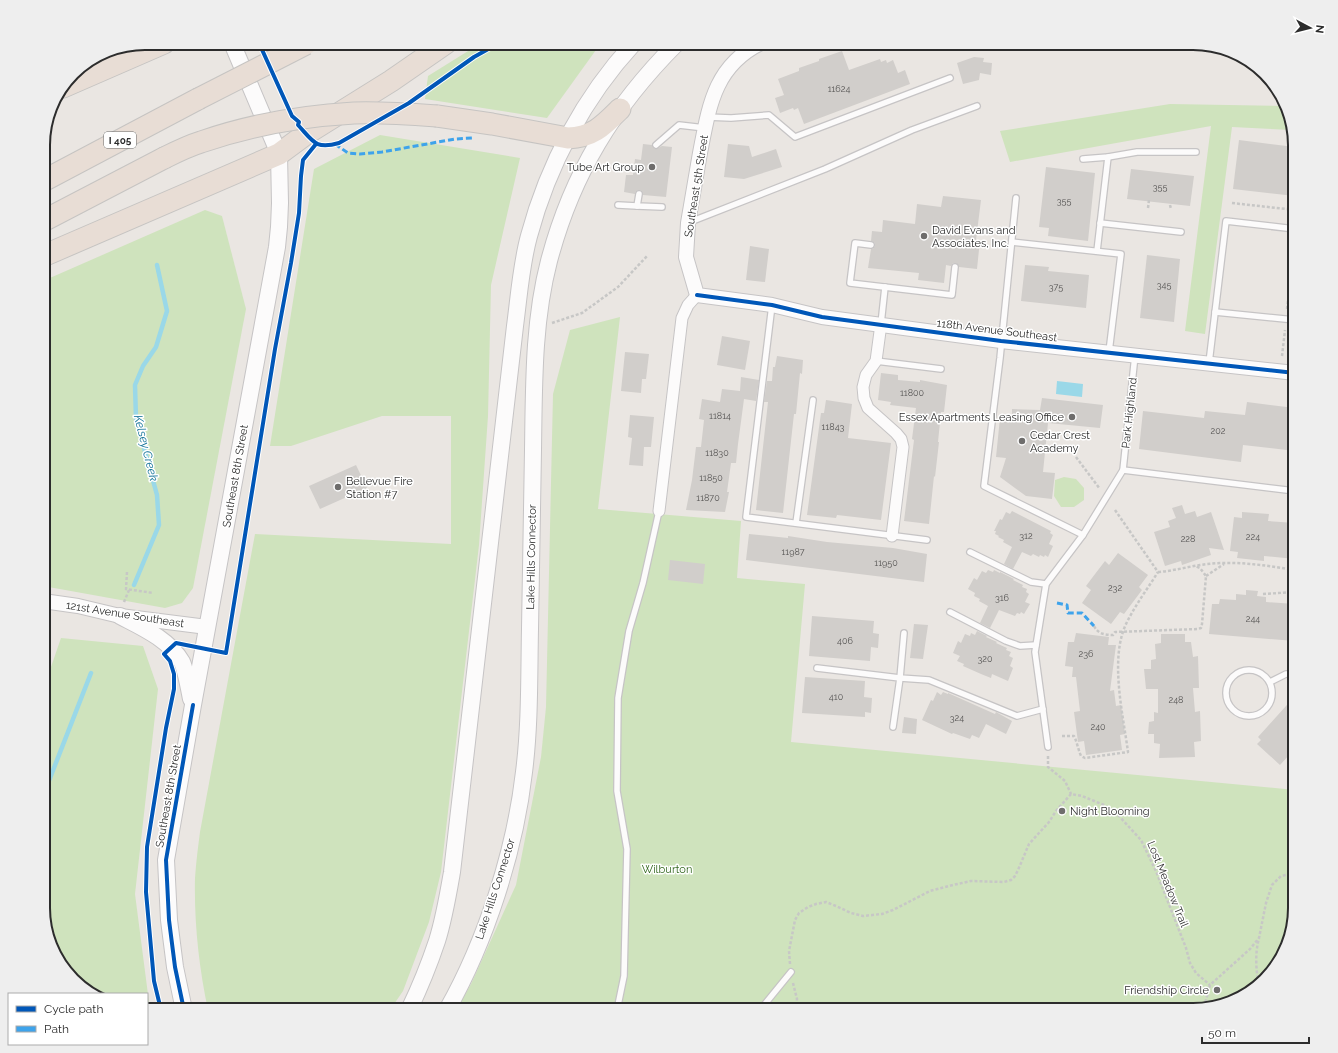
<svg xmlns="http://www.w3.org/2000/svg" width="1338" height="1053" font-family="Raleway,sans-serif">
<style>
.green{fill:#cfe3bd}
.water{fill:#9ad8e8}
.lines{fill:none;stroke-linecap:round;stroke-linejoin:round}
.stream{stroke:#9ad8e8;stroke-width:4.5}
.building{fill:#d1cecb}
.service-casing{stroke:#c6c4c5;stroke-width:8}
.minor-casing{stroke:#c6c4c5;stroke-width:13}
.tertiary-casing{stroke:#c6c4c5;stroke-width:16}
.secondary-casing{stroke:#c6c4c5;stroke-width:18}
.motorway-casing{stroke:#c6c4c2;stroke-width:23}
.path{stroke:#c7c7c6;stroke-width:2.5;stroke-dasharray:3 2;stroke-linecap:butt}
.service{stroke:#fcfbfb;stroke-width:5.5}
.minor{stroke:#fcfbfb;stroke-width:11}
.tertiary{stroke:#fcfbfb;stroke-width:14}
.secondary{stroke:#fcfbfb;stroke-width:16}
.motorway{stroke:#e8ddd5;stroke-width:21}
.motorway-bridge-casing{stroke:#c6c4c2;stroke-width:23;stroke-linecap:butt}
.motorway-bridge{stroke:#e8ddd5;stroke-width:21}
.quiet{stroke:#3ea3eb;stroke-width:3;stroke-dasharray:6 3;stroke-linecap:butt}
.cycleway-casing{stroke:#fff;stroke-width:6}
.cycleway{stroke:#0057b8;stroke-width:4}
.poi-dot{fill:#6e6d6c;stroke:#fff;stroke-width:1.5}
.labels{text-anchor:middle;stroke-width:3;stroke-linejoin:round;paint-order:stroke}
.number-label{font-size:9px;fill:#565554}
.shield{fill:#fff;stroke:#6b6b6b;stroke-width:1}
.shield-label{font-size:10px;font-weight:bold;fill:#2c2c2c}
.poi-label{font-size:11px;fill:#2c2c2c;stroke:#fff;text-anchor:start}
.street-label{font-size:11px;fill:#2c2c2c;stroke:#fff}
.park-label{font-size:11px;fill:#32671e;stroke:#fff}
.water-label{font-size:12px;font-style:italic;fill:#137399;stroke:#fff}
.rim{fill:none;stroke:#2c2c2c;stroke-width:2}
</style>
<rect width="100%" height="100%" fill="#eae6e2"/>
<!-- green -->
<g class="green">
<path d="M481 43H601L547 118 425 99 428 76Z"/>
<path d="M1170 104 1286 106 1291 130 1232 127 1205 334 1185 331 1211 126 1010 162 1000 131Z"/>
<path d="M380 135 520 158 491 285 488 416 479 545 441 872 429 922 403 991 390 1010H208C199 967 194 923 195 878 196 863 198 847 200 832L255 534 451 544V416H382L291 446H270L314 169Z"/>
<path d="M205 210 222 216 246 309 193 588 182 603 165 608 43 586V281Z"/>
<path d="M620 317 598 509 741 521 737 578 805 584 791 742 1295 790V908L1287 947 1270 975 1238 1000 1193 1010H456L471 984 516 885 541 757 546 707 553 394 570 330Z"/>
<path d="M1064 477 1076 479 1084 488V500L1074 507H1061L1054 496 1055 480Z"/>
<path d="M61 638 143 646 158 689 135 894 150 1010H147V994H94L78 985 53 953 43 914V690Z"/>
</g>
<!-- water -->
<path class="water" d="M1057 381 1083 384 1082 397 1056 394Z"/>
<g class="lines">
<!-- stream -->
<g class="stream">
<path d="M134 585 159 525 157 495 136 419 135 385 143 366 156 347 167 311 157 265"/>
<path d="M43 796 91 673"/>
</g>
</g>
<!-- building -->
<g class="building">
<path d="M842 51 849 70 880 59 881 62 886 60 887 63 893 60 898 73 905 70 910 84 804 124 798 108 794 110 793 108 780 113 775 98 784 95 778 79 799 71V68L819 61V59Z"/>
<path d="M974 57 984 58 983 62 992 63 991 75 980 73 979 80 963 84 957 63Z"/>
<path d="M1239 140 1295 147V196L1233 189Z"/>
<path d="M643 144 652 145 653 147 655 149 658 148 662 146 672 147 666 197 643 195 642 191 639 190 636 191 635 194 624 192 626 175H633L635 159 641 160Z"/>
<path d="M728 144 749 146 752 157 776 149 782 167 744 179 724 177Z"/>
<path d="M1046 167 1095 173 1088 241 1048 236 1049 228 1039 227Z"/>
<path d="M1131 169 1194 176 1190 206 1127 199Z"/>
<path d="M943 196 981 200 976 240H980L977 269 959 267 956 263H953L951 266 946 265 944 283 918 280 919 273 868 268 871 249H873L875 246V243L871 241 872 231 882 232 883 220 915 224 917 204 941 207Z"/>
<path d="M750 246 769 249 765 282 746 280Z"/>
<path d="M1147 255 1180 259 1174 322 1140 318Z"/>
<path d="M1025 265 1049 267 1048 271 1089 275 1086 308 1021 301Z"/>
<path d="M722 336 750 341 745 370 717 365Z"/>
<path d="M625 352 649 354 646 379H642L641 393 621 391Z"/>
<path d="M777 356 803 360 802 374 800 373 796 414H794L783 513 756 510 768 402H764L767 381H772L773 367H775Z"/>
<path d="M881 373 898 375V380L920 382V380L947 385 944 412H941L938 442H939L935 477 934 476 929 524 904 521 914 440 912 439 916 408 890 405 891 402 878 400Z"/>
<path d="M741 377 759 380 756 401 744 399 738 444 736 463H731L727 492H729L725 512 686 510 692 480 696 447H701L704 420 699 419 702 399 720 402 722 389 740 391Z"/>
<path d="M1042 398 1103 405 1100 428 1048 423 1043 472 1055 473 1052 499 1026 496 1000 477 1006 458 996 457 1000 418 1012 419V409L1040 410Z"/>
<path d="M826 400 852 404 848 438 891 443 881 520 837 515 836 518 807 515 821 413H824Z"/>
<path d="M1247 402 1295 408V451L1243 445 1241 462 1139 449 1143 411 1204 418 1205 411 1245 415Z"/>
<path d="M630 415 654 417 651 447H644L643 466 629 465 632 438 628 437Z"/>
<path d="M356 465 367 488 320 509 309 486Z"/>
<path d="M1182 505 1185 514 1195 511 1197 517 1211 512 1224 550 1209 548 1211 555 1182 565 1181 561 1165 566 1154 532 1170 527 1168 521 1176 518 1172 508Z"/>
<path d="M1012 511 1051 531 1050 533 1053 535 1049 544 1053 546 1048 557 1045 555 1044 557 1040 555 1039 557 1033 554 1031 556 1022 552 1013 569 1004 564 1012 547 1003 542 1004 540 998 537 999 536 995 534 996 531H994L1000 519 1002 520 1006 512 1010 514Z"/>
<path d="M1242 512 1269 514 1268 521 1295 523V559L1264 556V561L1237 558 1238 552 1230 551 1234 517 1242 518Z"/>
<path d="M749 534 788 538V536L827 542 893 548 927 554 924 582 746 560Z"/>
<path d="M1118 553 1148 575 1139 587 1142 590 1124 614 1120 612 1111 624 1082 603 1091 590 1086 586 1092 578 1105 561 1109 565Z"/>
<path d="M670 560 705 564 703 584 668 580Z"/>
<path d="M988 570 993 572 994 570 1000 573V572L1014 579 1013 580 1023 585 1022 587 1027 589 1026 592 1029 594 1025 602 1030 604 1024 614 1021 612 1020 614 1017 613 1015 616 999 610 990 628 980 623 988 606 979 601 980 599 974 596 975 593 968 589 974 578 977 580 982 571 986 573Z"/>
<path d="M1246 590 1258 591 1257 596 1266 597V602L1295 604V641L1209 634 1212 604H1219L1220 599 1236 600V594L1246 595Z"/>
<path d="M812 616 874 621 873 633 879 634 878 648 871 647 870 661 809 656Z"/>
<path d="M914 624 928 625 923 659 910 658Z"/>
<path d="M977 631 987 636 986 637 997 642 996 643 1007 648 1006 650 1011 652 1009 656 1013 658 1010 666 1013 668 1008 681 992 674 991 678 981 674 963 666 964 664 957 661 960 656 953 653 958 641 961 643 965 634 970 636 971 633 975 635Z"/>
<path d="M1076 633 1109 637 1108 645H1116L1110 691 1114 690 1116 706 1121 705 1125 734 1120 735 1122 750 1086 755 1084 741 1078 742 1074 712 1080 711 1076 677H1072L1073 667 1065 666 1068 642H1074Z"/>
<path d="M1161 634H1185V642H1191L1193 657 1198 656 1199 688H1193L1195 712 1200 711 1201 741 1194 742 1195 757 1159 758 1160 744 1154 743V734H1148L1149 722 1154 721V712L1158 713V689H1146L1144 669H1151V660L1156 659 1155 644 1161 643Z"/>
<path d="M805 677 865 681 864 697 872 698 871 713 865 712V717L802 713Z"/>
<path d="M937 692 941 695 943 692 948 694V693L995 714 996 712 1012 721 1006 734 986 724 979 738 972 735 970 739 953 733 952 734 922 720 931 700 933 701Z"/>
<path d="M1295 696V759L1290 754 1280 765 1257 744 1261 740 1258 737Z"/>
<path d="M904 717 917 719 916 734 902 733Z"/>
</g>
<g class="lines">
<!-- service casing -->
<g class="service-casing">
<g id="service">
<path d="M707 117 731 118 769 115 795 137 950 78"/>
<path d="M656 145 679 125 705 128"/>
<path d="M1083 159 1108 157 1137 152H1196"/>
<path d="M639 194 637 206 662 207"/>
<path d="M1016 198 1000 358 984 486 1083 535"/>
<path d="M618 205 637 206"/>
<path d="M690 222 825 169 912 130 977 106"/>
<path d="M1100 223 1181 232"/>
<path d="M1012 242 1121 254 1109 352"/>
<path d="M871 245 855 243 850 283 952 295 955 267"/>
<path d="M1097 251 1108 157"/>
<path d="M772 305 746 517 927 540"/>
<path d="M1215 312 1295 320"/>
<path d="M881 324 885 287"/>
<path d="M876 361 941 369"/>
<path d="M1209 363 1226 221 1295 229"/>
<path d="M1123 470 1135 355"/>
<path d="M796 523 813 400"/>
<path d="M970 552 1031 582 1046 584"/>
<path d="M950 612 1006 641 1020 646 1036 645"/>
<path d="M904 633 900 678 929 680 1017 716 1043 709"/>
<path d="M817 668 900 678 893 727"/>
<circle cx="1249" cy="693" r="23"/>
<path d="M1270 682 1286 674H1295"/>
<path d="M1048 747 1035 652 1046 584 1083 535 1123 470 1295 491"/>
<path d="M617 1010 624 976 627 849 617 791 618 698 629 631 643 583 659 511"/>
<path d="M760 1010 791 972"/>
</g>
</g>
<!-- minor casing -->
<g class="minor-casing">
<g id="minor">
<path d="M881 324 876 361 866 375 863 387 864 398 868 408 896 433 901 439 903 447 892 536"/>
<path d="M659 511 682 318 688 305 697 295"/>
</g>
</g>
<!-- tertiary casing -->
<g class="tertiary-casing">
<g id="tertiary">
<path d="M761 43C714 66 709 107 700 153 696 176 692 200 688 223L686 257 697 295 772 305 822 317 1001 341 1295 373"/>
<path d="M43 601 78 606 120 616 207 627"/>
</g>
</g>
<!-- secondary casing -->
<g class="secondary-casing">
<g id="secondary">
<path d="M120 616C141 627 169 639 182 662 186 671 189 689 191 699"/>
<path d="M184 1010 175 967 169 920 166 860 193 705 277 247 279 227 280 203 279 154 232 43"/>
<path d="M409 1010C420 987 429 965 437 941 444 919 448 895 452 872L515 326C519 296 521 265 529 236 548 165 584 97 634 43"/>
<path d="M447 1010C486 941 515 851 524 772 530 725 529 677 530 629 531 569 532 509 533 450 534 387 533 322 549 261 572 174 613 107 677 43"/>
</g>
</g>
<!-- motorway casing -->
<g class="motorway-casing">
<g id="motorway">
<path d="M63 87 164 43"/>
<path d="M437 116 492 124 568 138C593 137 603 126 620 109"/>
<path d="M43 181 198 99"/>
<path d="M43 221 164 158"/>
<path d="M43 256 279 154 306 134 391 81 446 43"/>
</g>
</g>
<!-- path -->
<g class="path">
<path d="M1232 203 1295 210"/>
<path d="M1170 205 1171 209"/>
<path d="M1148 208 1149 200"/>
<path d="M1290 219 1291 209"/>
<path d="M1292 266 1295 241"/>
<path d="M1287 309 1290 284"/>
<path d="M552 323 582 313 618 287 648 255"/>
<path d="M1282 356 1285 330"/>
<path d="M1076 457 1100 489"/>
<path d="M1115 510 1158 572"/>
<path d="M127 572 126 589 153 593"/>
<path d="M1158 572C1173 571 1186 567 1200 565 1232 560 1264 565 1295 570"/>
<path d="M1206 576 1224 564"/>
<path d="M1263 594 1295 592"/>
<path d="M124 602 129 590"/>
<path d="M1094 626C1098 634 1105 635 1113 635L1115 632 1198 629 1201 628 1202 624 1206 576 1200 568 1195 566"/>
<path d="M1062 736H1074C1077 742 1078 749 1081 756L1085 758 1128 752C1123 714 1109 657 1127 622 1136 604 1148 588 1158 572"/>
<path d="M1048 756V767L1065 781 1071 794"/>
<path d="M790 964 789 951 795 920 799 913 808 907 816 904 826 902 836 906 851 913 863 916 882 914 893 910 930 891 953 885 971 881 1004 882 1011 880 1015 876 1018 870 1029 844 1049 822 1056 811 1071 794 1082 796 1104 805 1119 816 1141 840 1156 871 1186 948 1190 963 1196 973 1210 985"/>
<path d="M793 983 797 999 796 1010"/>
<path d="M1254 987 1258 982C1256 967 1255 953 1259 938"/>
<path d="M1204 1007 1210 985 1250 949 1259 938 1266 903 1272 885 1281 876 1295 873"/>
</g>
<!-- service -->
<use href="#service" class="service"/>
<!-- minor -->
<use href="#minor" class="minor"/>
<!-- tertiary -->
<use href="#tertiary" class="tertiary"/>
<!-- secondary -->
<use href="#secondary" class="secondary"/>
<!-- motorway -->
<use href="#motorway" class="motorway"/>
<!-- motorway-bridge casing -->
<g class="motorway-bridge-casing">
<g id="motorway-bridge">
<path d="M198 99 306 44"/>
<path d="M164 158C176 152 188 146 201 142 250 125 302 116 354 113 381 112 409 114 437 116"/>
</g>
</g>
<!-- motorway-bridge -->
<use href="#motorway-bridge" class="motorway-bridge"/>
<!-- quiet -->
<g class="quiet">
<path d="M335 144 348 153 360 154 382 152 455 139 472 138"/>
<path d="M1057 603 1067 605 1068 613H1082L1094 626"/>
</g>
<!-- cycleway casing -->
<g class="cycleway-casing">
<g id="cycleway">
<path d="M259 43 292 116 299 122 298 125C313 141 315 150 339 143L409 103 474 57 499 43"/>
<path d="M697 295 772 305 822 317 1001 341 1295 373"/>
<path d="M161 1010 154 981 146 892 147 847 166 728 174 689V674L170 661 164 654 176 643 226 653 275 349 291 263 299 213 301 176 303 160 316 144"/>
<path d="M184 1010 175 967 169 920 166 860 193 705"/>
</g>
</g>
<!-- cycleway -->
<use href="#cycleway" class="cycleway"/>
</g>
<!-- markers -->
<g class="poi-dot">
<circle cx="652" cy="167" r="4"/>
<circle cx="924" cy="236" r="4"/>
<circle cx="1072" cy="417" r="4"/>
<circle cx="1022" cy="441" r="4"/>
<circle cx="338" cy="487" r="4"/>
<circle cx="1062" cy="811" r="4"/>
<circle cx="1217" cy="990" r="4"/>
</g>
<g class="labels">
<!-- number labels -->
<g class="number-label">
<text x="839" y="92">11624</text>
<text x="1160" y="190">355</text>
<text x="1064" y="204">355</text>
<text x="1164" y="288">345</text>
<text x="1056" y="290">375</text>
<text x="912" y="396">11800</text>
<text x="720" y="419">11814</text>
<text x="833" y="430">11843</text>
<text x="1218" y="434">202</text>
<text x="717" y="456">11830</text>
<text x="711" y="481">11850</text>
<text x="708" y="501">11870</text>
<text x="1026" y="539">312</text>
<text x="1253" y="540">224</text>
<text x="1188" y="542">228</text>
<text x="793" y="555">11987</text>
<text x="886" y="566">11950</text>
<text x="1115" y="591">232</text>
<text x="1002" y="601">316</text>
<text x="1253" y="622">244</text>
<text x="845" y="644">406</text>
<text x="1086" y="657">236</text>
<text x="985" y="662">320</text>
<text x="836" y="700">410</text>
<text x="1176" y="703">248</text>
<text x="957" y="721">324</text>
<text x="1098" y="730">240</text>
</g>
<!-- shield labels -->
<rect class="shield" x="104" y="132" width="32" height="16" rx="3"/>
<g class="shield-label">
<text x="120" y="144">I 405</text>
</g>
<!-- poi labels -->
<g class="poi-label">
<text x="644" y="171" text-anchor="end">Tube Art Group</text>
<text x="932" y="234">David Evans and<tspan x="932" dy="13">Associates, Inc.</tspan></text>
<text x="1064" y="421" text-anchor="end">Essex Apartments Leasing Office</text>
<text x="1030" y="439">Cedar Crest<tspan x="1030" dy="13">Academy</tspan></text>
<text x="346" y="485">Bellevue Fire<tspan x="346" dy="13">Station #7</tspan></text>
<text x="1070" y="815">Night Blooming</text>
<text x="1209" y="994" text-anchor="end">Friendship Circle</text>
</g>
<!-- street labels -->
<g class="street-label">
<text transform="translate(696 186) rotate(-81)" y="4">Southeast 5th Street</text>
<text transform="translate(997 330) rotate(7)" y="4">118th Avenue Southeast</text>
<text transform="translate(1129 413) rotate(-84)" y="4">Park Highland</text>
<text transform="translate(235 476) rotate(-80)" y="4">Southeast 8th Street</text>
<text transform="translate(531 557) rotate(-89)" y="4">Lake Hills Connector</text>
<text transform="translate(125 614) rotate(9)" y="4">121st Avenue Southeast</text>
<text transform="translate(168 796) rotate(-80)" y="4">Southeast 8th Street</text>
<text transform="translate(1168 884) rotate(68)" y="4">Lost Meadow Trail</text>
<text transform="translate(495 889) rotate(-72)" y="4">Lake Hills Connector</text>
</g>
<!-- park labels -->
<g class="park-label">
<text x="667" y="873">Wilburton</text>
</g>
<!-- water labels -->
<g class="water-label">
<text transform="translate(146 448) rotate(76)" y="4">Kelsey Creek</text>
</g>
</g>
<!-- crop -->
<path d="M0 0H1338V1053H0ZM145 50H1193A95 95 0 0 1 1288 145V908A95 95 0 0 1 1193 1003H145A95 95 0 0 1 50 908V145A95 95 0 0 1 145 50Z" fill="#eee" fill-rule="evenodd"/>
<path class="rim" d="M145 50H1193A95 95 0 0 1 1288 145V908A95 95 0 0 1 1193 1003H145A95 95 0 0 1 50 908V145A95 95 0 0 1 145 50Z"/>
<!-- legend -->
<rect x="8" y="993" width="140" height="52" fill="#ffffff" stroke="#ababab"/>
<rect x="16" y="1006" width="20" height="6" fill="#0057b8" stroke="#ababab"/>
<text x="44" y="1013" font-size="12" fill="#2c2c2c">Cycle path</text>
<rect x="16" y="1026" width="20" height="6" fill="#3ea3eb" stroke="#ababab"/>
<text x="44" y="1033" font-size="12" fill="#2c2c2c">Path</text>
<!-- north arrow -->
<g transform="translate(1310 28) rotate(97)" stroke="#ffffff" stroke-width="3" paint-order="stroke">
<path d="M0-3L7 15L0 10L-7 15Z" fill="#2c2c2c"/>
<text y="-6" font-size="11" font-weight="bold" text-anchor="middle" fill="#2c2c2c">N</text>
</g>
<!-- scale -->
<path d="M1202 1037v6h107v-6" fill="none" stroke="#2c2c2c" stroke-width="2"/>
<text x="1208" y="1037" font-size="12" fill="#2c2c2c" stroke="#ffffff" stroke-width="3" paint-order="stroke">50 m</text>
</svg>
